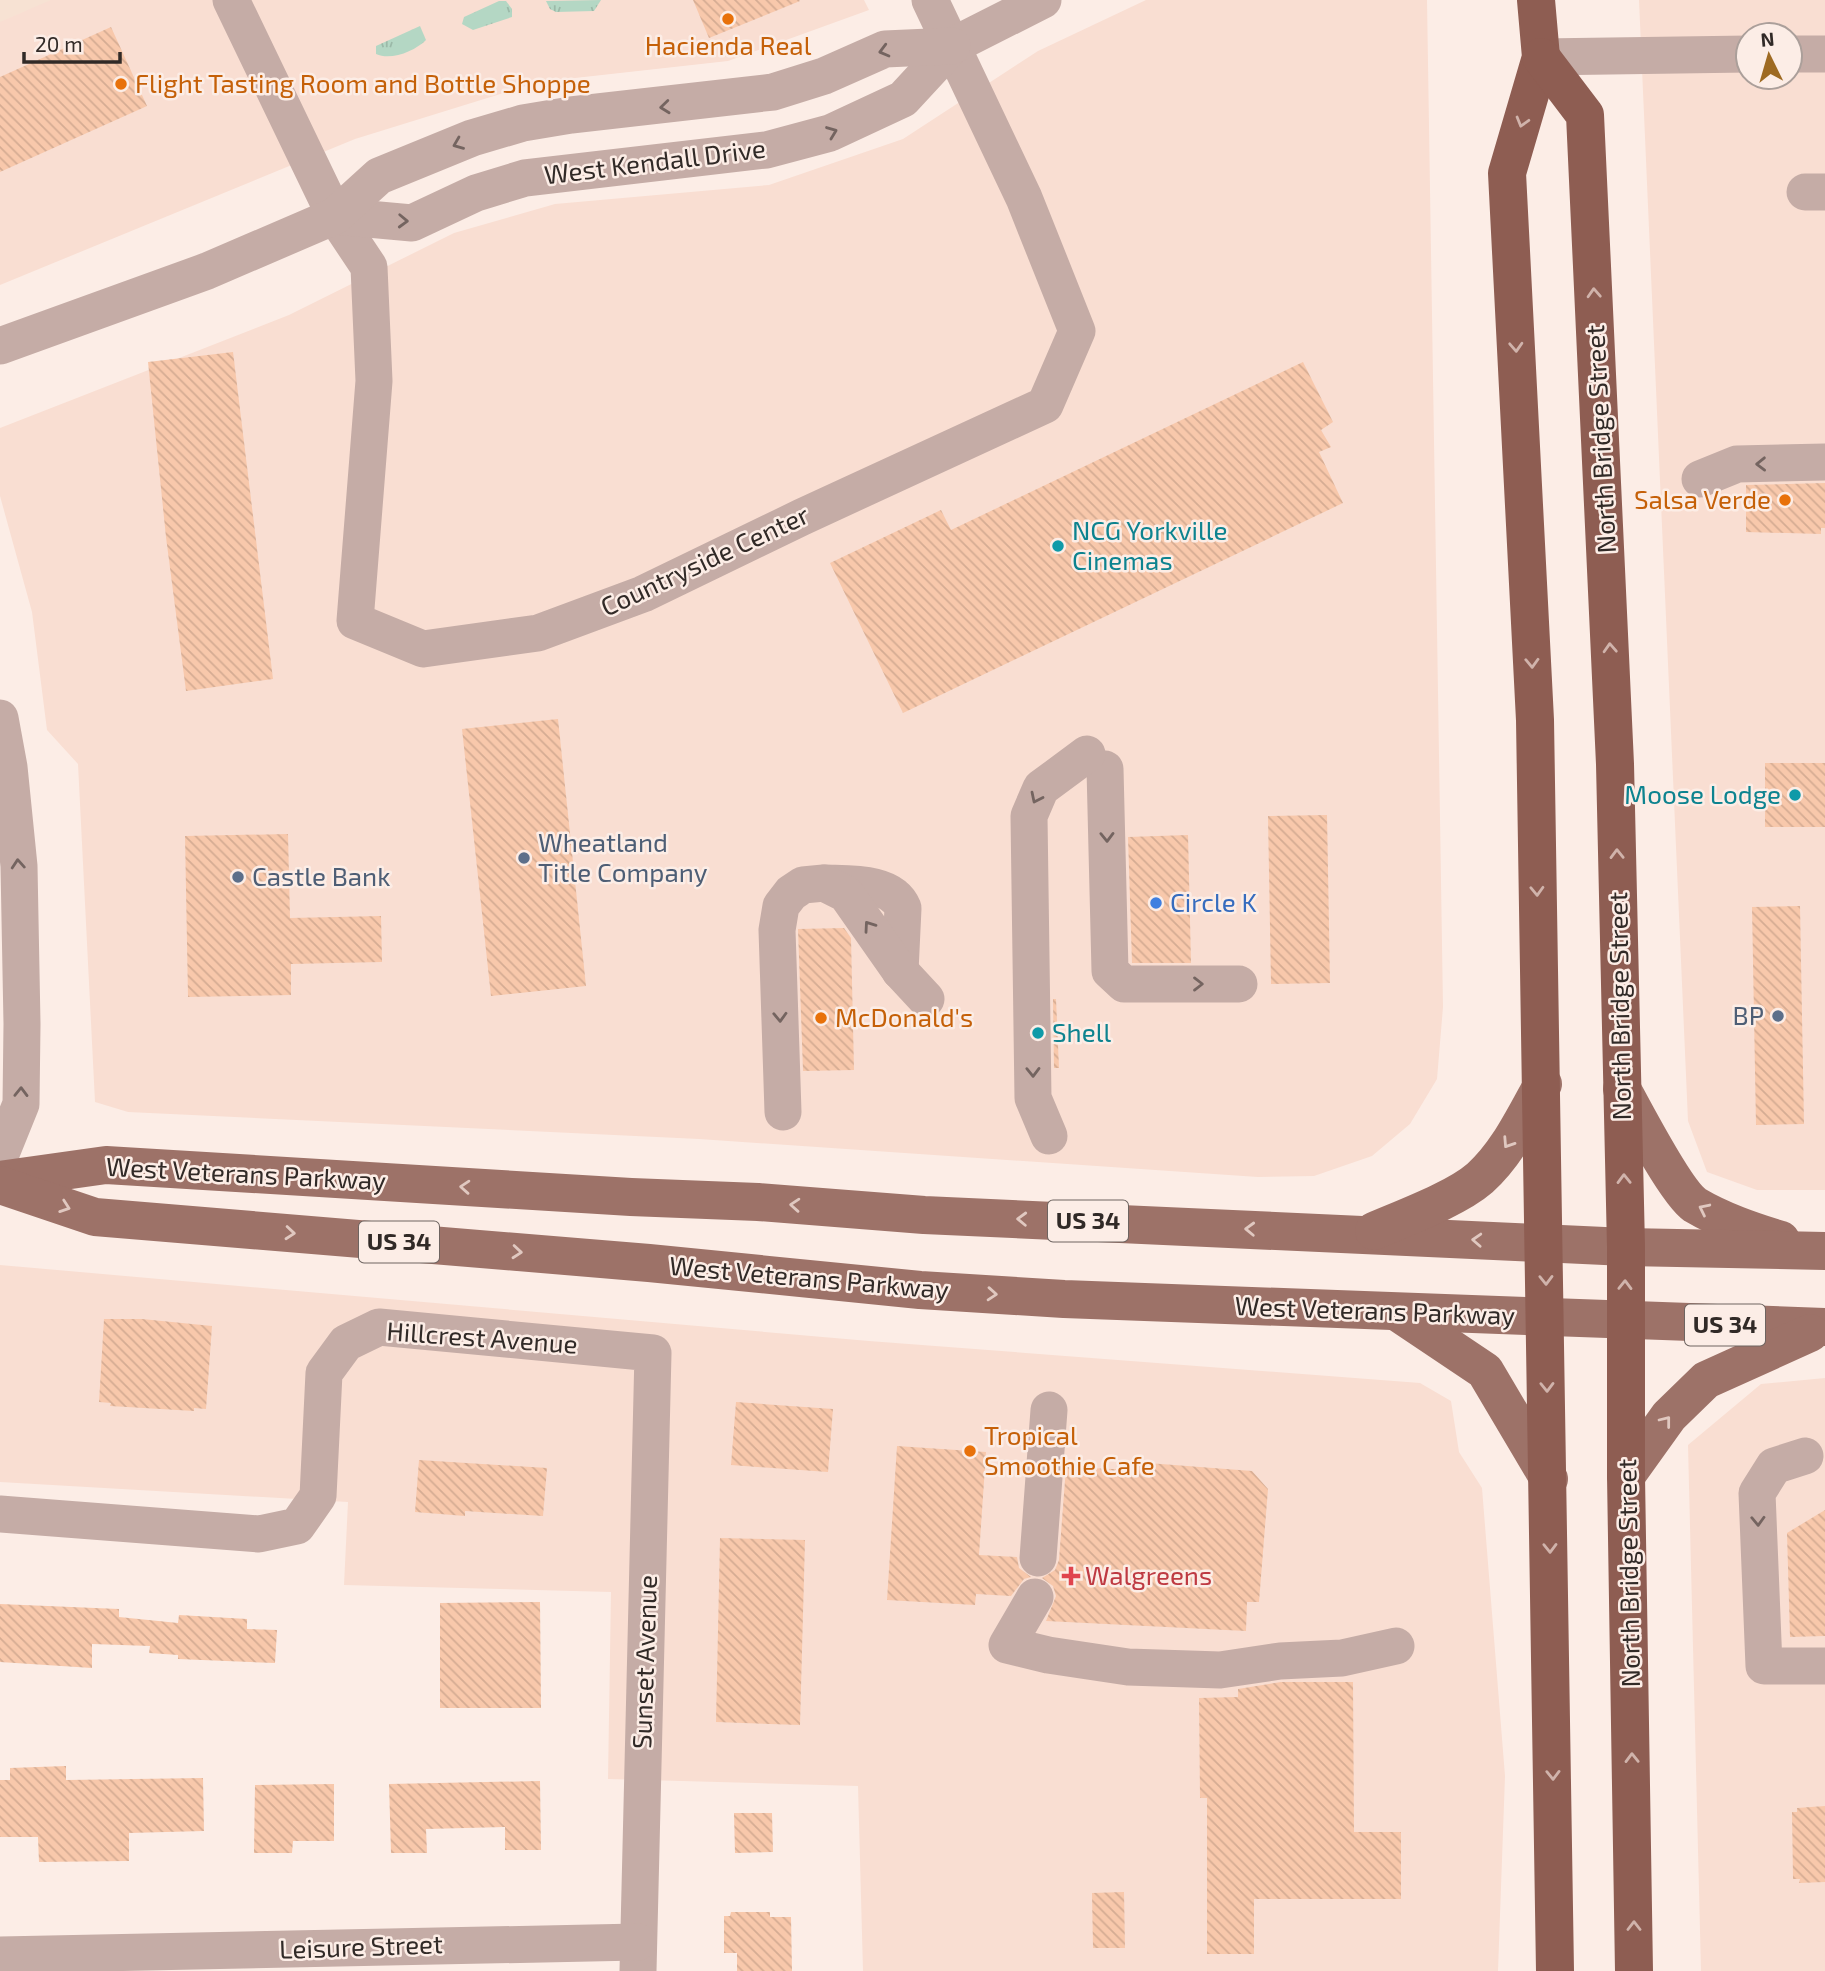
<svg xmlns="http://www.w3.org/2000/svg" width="1825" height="1971" font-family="'Exo 2',sans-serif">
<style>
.built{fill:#f9ded2;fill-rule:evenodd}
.education{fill:#f7e2d3}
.grass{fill:url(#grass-tufts)}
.building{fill:url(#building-back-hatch)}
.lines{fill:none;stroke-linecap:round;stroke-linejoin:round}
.minor{stroke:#c5aca6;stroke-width:37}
.major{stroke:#9d7268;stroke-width:38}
.highway{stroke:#8e5d52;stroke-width:38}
.oneway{stroke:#746460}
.oneway2{stroke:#d0b3ab}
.oneway3{stroke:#e0c8c0}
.food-dot{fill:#e8710a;stroke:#fcede6;stroke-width:2.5}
.culture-dot{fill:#0f9aa8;stroke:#fcede6;stroke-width:2.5}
.service-dot{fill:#5c6f8a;stroke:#fcede6;stroke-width:2.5}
.shop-dot{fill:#3f7fe0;stroke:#fcede6;stroke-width:2.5}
.health-dot{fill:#e0444e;stroke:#fcede6;stroke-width:2.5}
.labels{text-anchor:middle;stroke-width:5;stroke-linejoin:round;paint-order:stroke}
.shield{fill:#fcede6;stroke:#6e6460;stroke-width:2}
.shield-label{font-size:24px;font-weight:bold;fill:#312a27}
.food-label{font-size:26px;fill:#c56008;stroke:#fcede6;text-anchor:start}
.street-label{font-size:26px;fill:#312a27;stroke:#fcede6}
.culture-label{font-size:26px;fill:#0d838f;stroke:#fcede6;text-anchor:start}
.service-label{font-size:26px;fill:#4e5e75;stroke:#fcede6;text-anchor:start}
.shop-label{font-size:26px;fill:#366cbe;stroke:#fcede6;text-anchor:start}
.health-label{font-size:26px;fill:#be3a42;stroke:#fcede6;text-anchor:start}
</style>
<defs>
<pattern id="grass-tufts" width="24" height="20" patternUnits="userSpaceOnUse" patternTransform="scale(1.75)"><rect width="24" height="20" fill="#b4d7c4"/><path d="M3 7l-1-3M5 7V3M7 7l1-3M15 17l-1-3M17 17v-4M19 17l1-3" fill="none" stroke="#9bb9a8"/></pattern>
<pattern id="building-back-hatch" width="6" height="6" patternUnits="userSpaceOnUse" patternTransform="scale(1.75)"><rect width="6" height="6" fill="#f8c8ab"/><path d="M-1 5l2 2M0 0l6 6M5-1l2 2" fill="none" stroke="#d5ac93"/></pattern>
</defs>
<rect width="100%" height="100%" fill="#fcede6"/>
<!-- built -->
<g class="built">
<path d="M0 0H864L869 10 728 61 539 82 355 139 0 285Z"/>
<path d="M1146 0H1427L1443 1007 1437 1079 1410 1124 1372 1156 1314 1176 1258 1177 699 1139 128 1112 95 1102 78 764 47 730 32 612 0 496V428L289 315 454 233 555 204 769 185 903 139 1038 51Z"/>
<path d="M1639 0H1825V1190H1757L1707 1172 1688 1121ZM1748 35H1790V77H1748Z"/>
<path d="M0 1265 869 1341 1420 1383 1451 1401 1459 1452 1482 1488 1505 1776 1498 1971H863L858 1786 608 1779 611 1592 344 1585 348 1502 0 1482Z"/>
<path d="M1825 1378V1971H1701L1688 1445 1761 1384Z"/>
</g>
<!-- education -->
<path class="education" d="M0 0H51L0 22Z"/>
<!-- grass -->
<g class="grass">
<path d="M601 0 594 11 556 12 550 9 546 1Z"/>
<path d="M499 1H506L512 9V17L473 30 462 24 464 17Z"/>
<path d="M420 26 426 40C415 51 391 61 376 54V46Z"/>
</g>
<!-- building -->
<g class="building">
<path d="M693 0H799L800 1 709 38Z"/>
<path d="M111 27 147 106 0 172V77Z"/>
<path d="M233 352 273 679 186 691 166 537 148 362Z"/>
<path d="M1303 362 1333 422 1321 430 1331 447 1319 452 1343 503 903 713 830 563 941 510 951 530Z"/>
<path d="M1825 483V528H1821V534L1746 532V485Z"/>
<path d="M558 719 586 986 491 996 462 729Z"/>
<rect x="1765" y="763" width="60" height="64"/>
<path d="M1327 815 1330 983 1271 984 1268 816Z"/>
<path d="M288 834 290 918 381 916 382 962 291 964V995L188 997 185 836Z"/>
<path d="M1188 835 1191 963H1132L1128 837Z"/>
<path d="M1800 906 1804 1124 1756 1125 1752 907Z"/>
<path d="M844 928 851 938 854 1070 803 1071 798 929Z"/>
<path d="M1053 999H1056L1059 1068H1054Z"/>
<path d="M104 1319H142L212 1326 206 1409 194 1408V1411L110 1406 111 1403 99 1402Z"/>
<path d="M736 1402 833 1409 828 1472 731 1465Z"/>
<path d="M897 1446 986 1452 979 1555 1017 1557 1019 1568 1031 1577 1024 1579 1011 1596 976 1594 975 1605 887 1600Z"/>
<path d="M419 1460 547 1468 543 1516 465 1511V1516L415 1512Z"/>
<path d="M1135 1462 1252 1471 1268 1489 1259 1602H1247L1246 1631 1046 1621 1056 1596 1053 1586 1042 1578 1055 1570 1059 1560 1066 1467 1135 1470Z"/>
<path d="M1825 1510V1636L1790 1637 1787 1533Z"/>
<path d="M720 1538 805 1540 800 1725 716 1722Z"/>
<path d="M540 1602 541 1708H440V1603Z"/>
<path d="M0 1604 119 1609V1617L178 1623 179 1615 247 1619V1629L277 1630 275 1663 178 1659V1655L149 1653 150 1646 92 1644V1668L0 1662Z"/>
<path d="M1281 1682H1353L1354 1832H1401V1899H1254V1954H1207V1798H1200L1199 1698 1238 1697V1689Z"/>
<path d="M66 1766V1780L203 1778 204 1831 129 1833V1861L39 1862 38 1837H0V1780H10V1768Z"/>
<path d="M540 1781 541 1850H505V1827L426 1829 427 1853H391L389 1784Z"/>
<path d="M334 1784V1841H293L292 1853H254L255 1785Z"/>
<path d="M1825 1806V1882L1799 1883 1800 1879H1793L1792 1812H1797V1808Z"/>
<path d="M734 1813H772L773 1852 735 1853Z"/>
<path d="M1124 1892 1125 1948H1093L1092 1893Z"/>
<path d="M731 1912H770V1917H791L792 1971H737V1953H724V1916H730Z"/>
</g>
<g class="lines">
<!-- minor -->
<g class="minor">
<path d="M231 0 335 216 369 267 374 381 355 621 423 649 538 633 643 594 802 517 1045 405 1077 331 1024 198 930 0"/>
<path d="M1790 54H1825"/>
<path d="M1541 57 1748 54"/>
<path d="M1805 192H1825"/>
<path d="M335 216 412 223 476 193 525 178 766 150 830 133 903 99 952 46 1043 0"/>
<path d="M0 346 207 271 335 216 379 176 472 138 523 123 571 115 773 92 824 76 885 49 952 46"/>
<path d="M1700 479 1737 464 1825 462"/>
<path d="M0 718 9 767 19 866 22 1024 21 1104 0 1156"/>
<path d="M1105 769 1110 971 1124 984H1239"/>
<path d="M825 883C849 884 892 881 903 908L900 971"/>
<path d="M783 1112 777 930 781 906 791 893 803 885 824 883 846 894 900 971 926 999"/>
<path d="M1049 1136 1033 1098 1029 816 1041 788 1087 754"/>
<path d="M1805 1456 1774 1466 1757 1493 1764 1666H1825"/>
<path d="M0 1514 259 1534 297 1526 318 1496 324 1373 346 1343 379 1327 653 1353 638 1971"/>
<path d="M1038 1558 1049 1410"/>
<path d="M1035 1597 1007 1645 1048 1655 1128 1667 1220 1670 1280 1661 1342 1658 1396 1646"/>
<path d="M0 1955 638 1942"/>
</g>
<!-- major -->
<g class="major">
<path d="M1622 1089C1635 1113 1676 1192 1695 1205 1722 1221 1752 1231 1781 1240"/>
<path d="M0 1180 106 1165 631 1197 758 1202 924 1215 1626 1247 1825 1251"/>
<path d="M0 1185 95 1217 649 1263 920 1290 1064 1299 1825 1327"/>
<path d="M1374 1231C1404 1218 1456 1199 1480 1178 1508 1153 1524 1117 1543 1084"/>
<path d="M1397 1312 1485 1371 1549 1479"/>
<path d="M1626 1476 1669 1416 1706 1380 1810 1333"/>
</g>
<!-- highway -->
<g class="highway">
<path d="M1536 0 1541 57 1507 173 1535 720 1555 1971"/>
<path d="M1541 57 1585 115 1615 764 1626 1247V1476L1634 1971"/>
</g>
</g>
<!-- one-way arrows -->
<defs><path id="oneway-chevron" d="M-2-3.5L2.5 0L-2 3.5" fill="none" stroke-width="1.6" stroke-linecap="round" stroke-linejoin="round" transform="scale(1.75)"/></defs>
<g class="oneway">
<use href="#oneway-chevron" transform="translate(884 51) rotate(165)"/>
<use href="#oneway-chevron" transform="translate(665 107) rotate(174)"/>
<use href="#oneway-chevron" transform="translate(832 132) rotate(-21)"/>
<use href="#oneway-chevron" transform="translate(458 144) rotate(158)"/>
<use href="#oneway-chevron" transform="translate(403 221) rotate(2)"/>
<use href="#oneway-chevron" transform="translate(1761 464) rotate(179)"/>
<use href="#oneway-chevron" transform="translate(1036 798) rotate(116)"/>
<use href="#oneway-chevron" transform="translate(1107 837) rotate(89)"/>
<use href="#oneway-chevron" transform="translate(18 864) rotate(-94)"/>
<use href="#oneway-chevron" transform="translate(869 926) rotate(-125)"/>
<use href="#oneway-chevron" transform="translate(1198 984)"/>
<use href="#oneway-chevron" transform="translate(780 1017) rotate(88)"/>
<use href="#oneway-chevron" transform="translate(1033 1072) rotate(89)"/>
<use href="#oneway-chevron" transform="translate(21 1092) rotate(-89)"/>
<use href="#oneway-chevron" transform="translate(1758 1521) rotate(88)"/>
</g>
<g class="oneway2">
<use href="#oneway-chevron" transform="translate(1522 122) rotate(106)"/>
<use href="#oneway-chevron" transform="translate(1594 293) rotate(-93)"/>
<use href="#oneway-chevron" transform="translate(1516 347) rotate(87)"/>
<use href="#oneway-chevron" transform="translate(1610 648) rotate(-93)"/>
<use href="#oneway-chevron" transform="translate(1532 663) rotate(88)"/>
<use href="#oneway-chevron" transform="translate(1617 854) rotate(-91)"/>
<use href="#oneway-chevron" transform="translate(1537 891) rotate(88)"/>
<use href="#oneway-chevron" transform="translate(1624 1179) rotate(-91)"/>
<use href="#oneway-chevron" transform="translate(1546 1280) rotate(89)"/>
<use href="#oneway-chevron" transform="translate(1625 1285) rotate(-89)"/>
<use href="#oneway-chevron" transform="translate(1547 1387) rotate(89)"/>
<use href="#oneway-chevron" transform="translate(1550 1548) rotate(89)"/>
<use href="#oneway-chevron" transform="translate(1632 1758) rotate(-91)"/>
<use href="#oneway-chevron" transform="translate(1553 1775) rotate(89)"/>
<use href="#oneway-chevron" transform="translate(1634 1926) rotate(-90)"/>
</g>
<g class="oneway3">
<use href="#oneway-chevron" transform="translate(1508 1143) rotate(123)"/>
<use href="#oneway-chevron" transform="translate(465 1187) rotate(-176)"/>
<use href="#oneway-chevron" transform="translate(795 1205) rotate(-176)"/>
<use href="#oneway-chevron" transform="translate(65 1207) rotate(19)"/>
<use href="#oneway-chevron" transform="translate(1704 1209) rotate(-154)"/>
<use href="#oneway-chevron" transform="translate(1022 1219) rotate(-178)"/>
<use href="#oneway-chevron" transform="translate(1250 1229) rotate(-178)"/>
<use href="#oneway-chevron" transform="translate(290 1233) rotate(5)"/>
<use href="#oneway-chevron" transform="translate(1477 1240) rotate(-177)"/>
<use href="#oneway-chevron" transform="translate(517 1252) rotate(5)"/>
<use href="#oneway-chevron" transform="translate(992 1294) rotate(4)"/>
<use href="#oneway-chevron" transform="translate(1666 1421) rotate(-52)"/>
</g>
<!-- markers -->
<g class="food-dot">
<circle cx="728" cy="19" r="7"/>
<circle cx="121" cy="84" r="7"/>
<circle cx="1785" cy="500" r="7"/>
<circle cx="821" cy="1018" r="7"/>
<circle cx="970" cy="1451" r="7"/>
</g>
<g class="culture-dot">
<circle cx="1058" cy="546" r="7"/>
<circle cx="1795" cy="795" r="7"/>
<circle cx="1038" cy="1033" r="7"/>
</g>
<g class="service-dot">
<circle cx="524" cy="858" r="7"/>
<circle cx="238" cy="877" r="7"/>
<circle cx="1778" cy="1016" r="7"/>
</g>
<circle class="shop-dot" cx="1156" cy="903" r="7"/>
<path class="health-dot" d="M1067.5 1565.5h7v7h7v7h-7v7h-7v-7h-7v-7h7z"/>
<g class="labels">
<!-- shield labels -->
<g class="shield">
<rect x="1048" y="1200.5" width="80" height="41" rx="5"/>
<rect x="359" y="1221.5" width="80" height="41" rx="5"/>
<rect x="1685" y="1304.5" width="80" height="41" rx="5"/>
</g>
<g class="shield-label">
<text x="1088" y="1229">US 34</text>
<text x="399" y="1250">US 34</text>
<text x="1725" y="1333">US 34</text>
</g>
<!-- food labels -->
<g class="food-label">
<text x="728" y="55" text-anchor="middle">Hacienda Real</text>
<text x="135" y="93">Flight Tasting Room and Bottle Shoppe</text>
<text x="1771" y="509" text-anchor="end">Salsa Verde</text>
<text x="835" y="1027">McDonald's</text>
<text x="984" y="1445">Tropical<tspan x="984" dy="30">Smoothie Cafe</tspan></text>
</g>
<!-- street labels -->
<g class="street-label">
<text transform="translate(655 162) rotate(-7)" y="9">West Kendall Drive</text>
<text transform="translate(1601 439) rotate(-93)" y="9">North Bridge Street</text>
<text transform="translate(705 561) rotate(-25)" y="9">Countryside Center</text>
<text transform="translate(1620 1006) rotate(-91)" y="9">North Bridge Street</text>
<text transform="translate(246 1174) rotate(3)" y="9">West Veterans Parkway</text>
<text transform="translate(809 1278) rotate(5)" y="9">West Veterans Parkway</text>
<text transform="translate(1375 1311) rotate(2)" y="9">West Veterans Parkway</text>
<text transform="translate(482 1338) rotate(4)" y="9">Hillcrest Avenue</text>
<text transform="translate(1629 1573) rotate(-91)" y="9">North Bridge Street</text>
<text transform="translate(645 1662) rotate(-88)" y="9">Sunset Avenue</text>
<text transform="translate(361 1947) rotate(-2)" y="9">Leisure Street</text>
</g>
<!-- culture labels -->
<g class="culture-label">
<text x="1072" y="540">NCG Yorkville<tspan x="1072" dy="30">Cinemas</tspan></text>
<text x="1781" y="804" text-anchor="end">Moose Lodge</text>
<text x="1052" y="1042">Shell</text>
</g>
<!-- service labels -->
<g class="service-label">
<text x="538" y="852">Wheatland<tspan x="538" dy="30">Title Company</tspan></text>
<text x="252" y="886">Castle Bank</text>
<text x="1764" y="1025" text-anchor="end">BP</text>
</g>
<!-- shop labels -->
<g class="shop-label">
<text x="1170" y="912">Circle K</text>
</g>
<!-- health labels -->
<g class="health-label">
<text x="1085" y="1585">Walgreens</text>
</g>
</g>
<!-- north arrow -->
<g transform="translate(1769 56) rotate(355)"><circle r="33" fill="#fcede6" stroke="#ab9f9a" stroke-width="2"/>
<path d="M0-5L12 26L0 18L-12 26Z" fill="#9e6a22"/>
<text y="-10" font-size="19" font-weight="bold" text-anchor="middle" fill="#312a27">N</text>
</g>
<!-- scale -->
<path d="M24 52v10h96v-10" fill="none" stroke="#312a27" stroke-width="3.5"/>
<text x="35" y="52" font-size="21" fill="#312a27" stroke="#fcede6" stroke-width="5" paint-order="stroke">20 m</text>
</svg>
